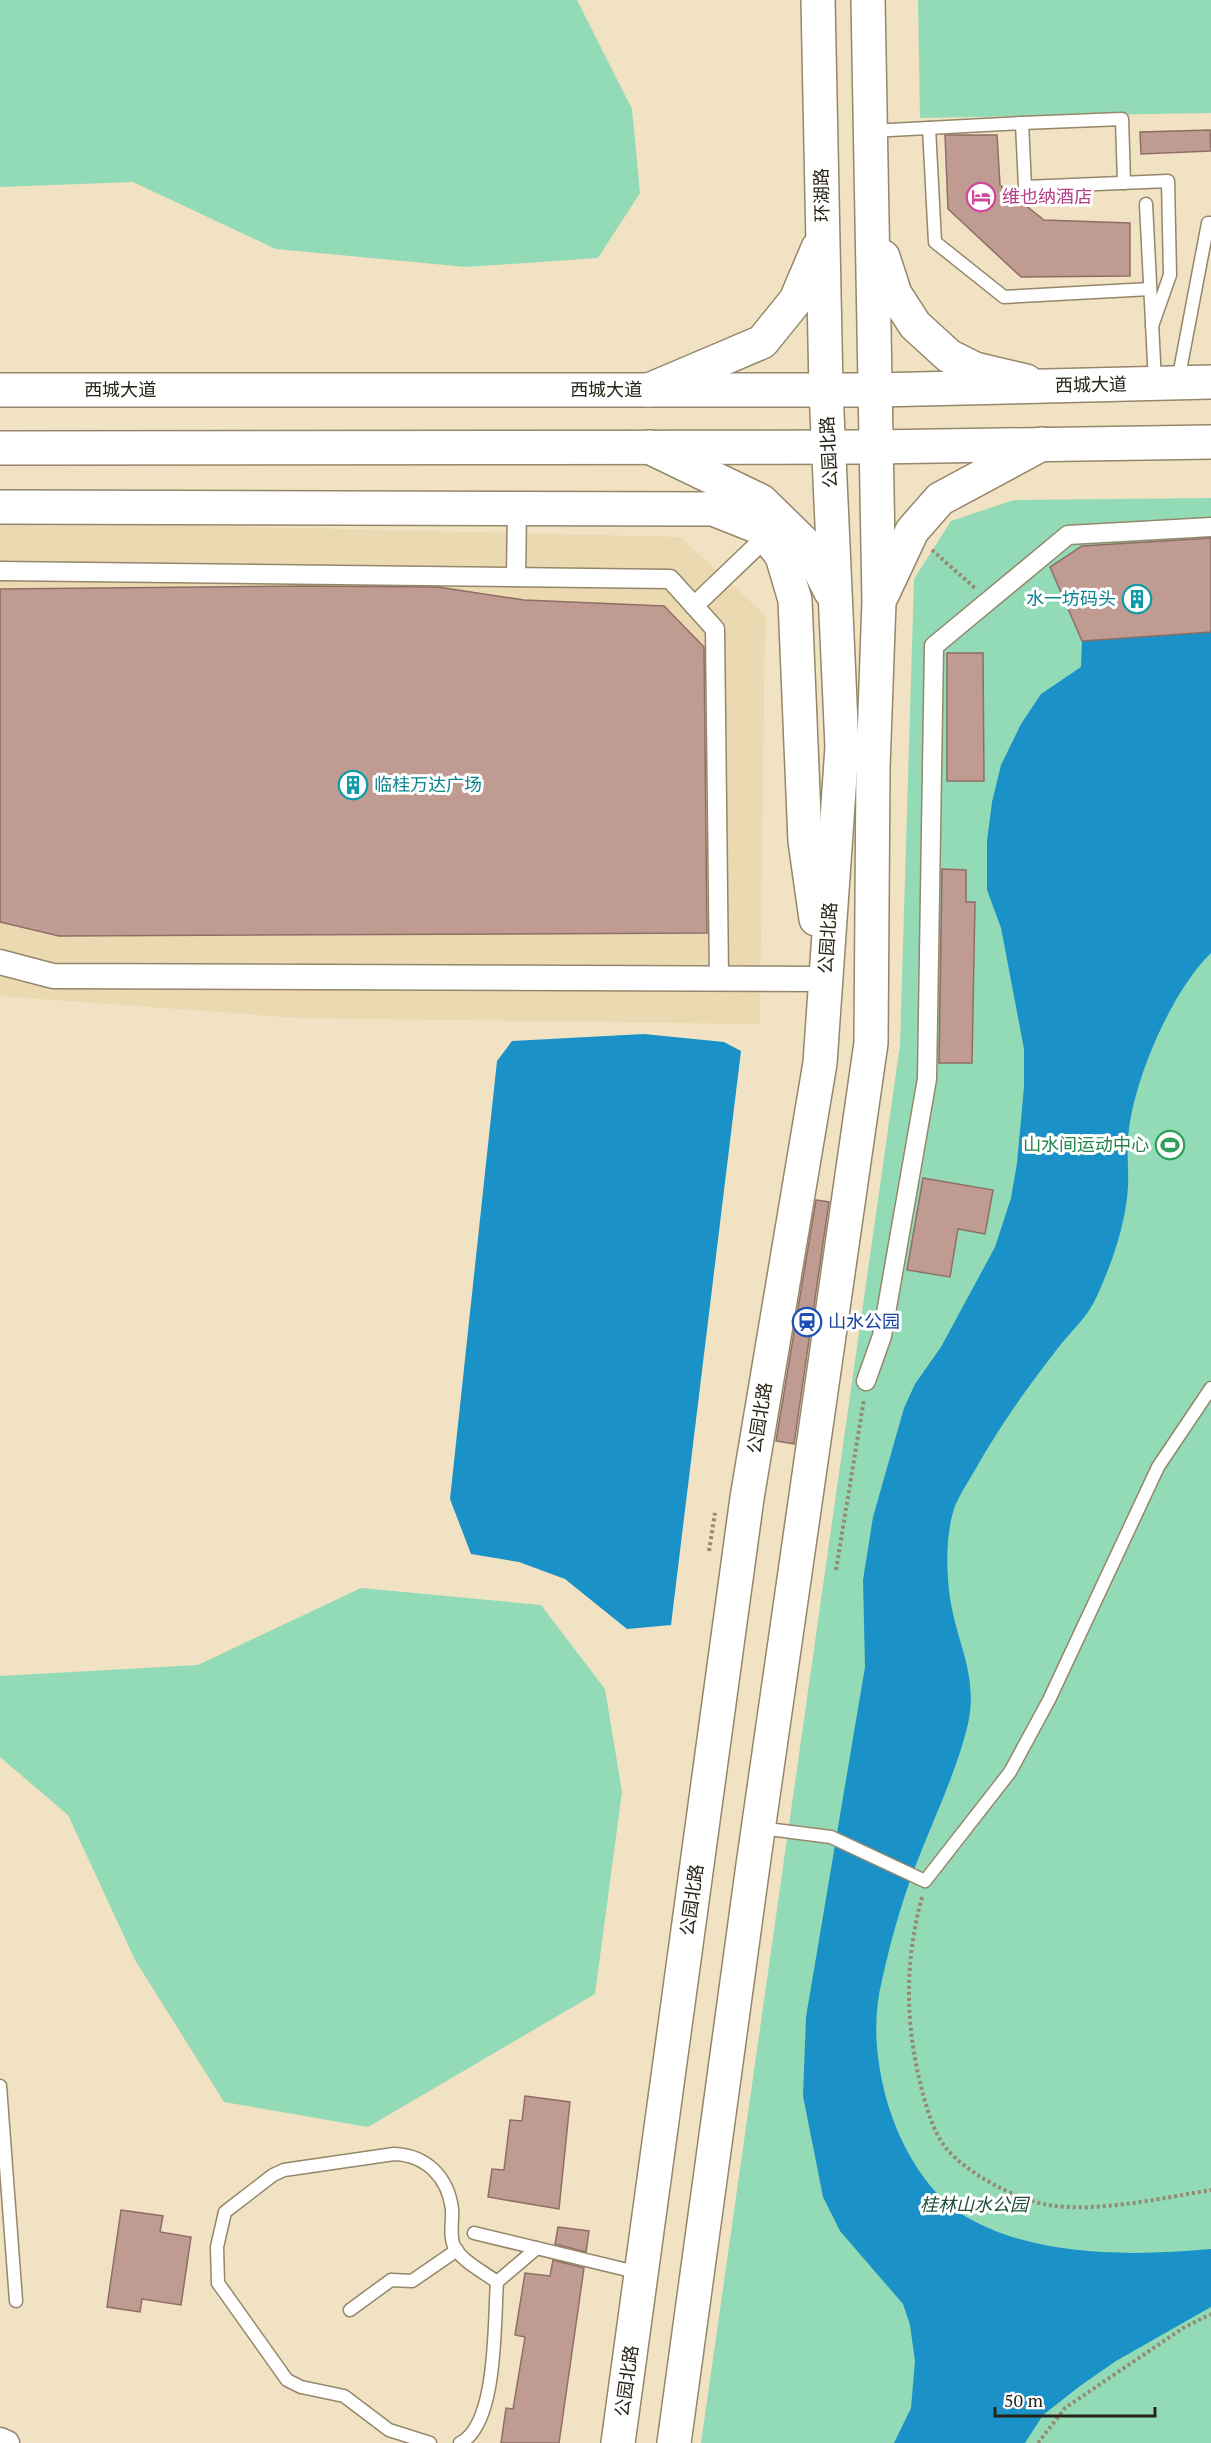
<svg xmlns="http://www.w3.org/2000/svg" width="1211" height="2443" font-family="'PT Serif','Noto Sans SC',serif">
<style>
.built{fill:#ead9b1}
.green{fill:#93dbb7}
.water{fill:#1a92c7}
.building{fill:#bf9b92;stroke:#8f6e65;stroke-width:1.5}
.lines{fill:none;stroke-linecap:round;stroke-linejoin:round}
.service-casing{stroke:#94876a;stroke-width:15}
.pedestrian-casing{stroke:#94876a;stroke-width:21}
.minor-casing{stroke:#94876a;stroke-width:27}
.secondary-casing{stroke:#94876a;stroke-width:36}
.trunk-casing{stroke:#94876a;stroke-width:36}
.path{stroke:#948a73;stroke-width:4;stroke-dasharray:3 3;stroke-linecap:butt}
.service{stroke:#fff;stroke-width:12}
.pedestrian{stroke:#fff;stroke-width:18}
.minor{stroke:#fff;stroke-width:24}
.secondary{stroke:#fff;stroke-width:33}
.trunk{stroke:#fff;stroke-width:33}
.labels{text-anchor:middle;stroke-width:6;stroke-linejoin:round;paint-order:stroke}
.street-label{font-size:18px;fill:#292418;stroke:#fff}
.hotel-label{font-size:18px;fill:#b23c85;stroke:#fff;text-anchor:start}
.culture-label{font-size:18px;fill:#0d838f;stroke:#fff;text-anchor:end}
.leisure-label{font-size:18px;fill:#27864d;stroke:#fff;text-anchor:end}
.transit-label{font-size:18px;fill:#164399;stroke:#fff;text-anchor:start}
.park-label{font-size:18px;font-style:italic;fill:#1f4d38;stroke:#fff}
</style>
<rect width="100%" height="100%" fill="#f0e2c2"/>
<!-- built -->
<path class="built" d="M0 521 680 537 765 615 760 1024 299 1018 0 996Z"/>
<!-- green -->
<g class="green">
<path d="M0 0H577L632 109 640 193 598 258 466 267 276 249 133 182 0 187Z"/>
<path d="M918 0H1211V113L920 118Z"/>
<path d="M1211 498V2443H701L900 1045 914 579 951 521 1014 500Z"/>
<path d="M361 1588 541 1605 605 1689 622 1792 595 1994 368 2127 224 2102 135 1960 68 1815 0 1757V1676L198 1665Z"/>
</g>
<!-- water -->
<g class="water">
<path d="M1211 632V953C1172 991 1136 1075 1129 1129 1126 1148 1129 1168 1128 1186 1126 1224 1112 1263 1097 1296 1088 1317 1071 1331 1058 1348 1027 1388 999 1427 975 1470 968 1482 960 1494 955 1506 945 1534 946 1575 951 1604 959 1647 978 1678 968 1724 958 1766 939 1807 923 1847 905 1890 892 1935 882 1980 872 2021 876 2061 887 2101 899 2143 925 2191 963 2215 1034 2258 1132 2256 1211 2249V2307L1116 2361 1080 2386 1043 2415 1025 2443H894L911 2408 915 2361 910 2325 903 2304 840 2231 823 2197 803 2096 806 2017 865 1667 863 1580 873 1517 904 1408 915 1384 941 1347 995 1247 1011 1198 1017 1163 1024 1087V1049L1001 928 987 890V841L992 802 1001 765 1021 724 1041 694 1081 667 1082 641Z"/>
<path d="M644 1034 724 1042 741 1051 671 1625 627 1629 565 1579 519 1562 471 1554 450 1499 497 1061 512 1041Z"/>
</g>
<!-- building -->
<g class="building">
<path d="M1210 130 1211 151 1141 154 1140 132Z"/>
<path d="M945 135H997L1000 185 1044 220 1130 223V276L1021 277 948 209Z"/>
<path d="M1211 538V632L1082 641 1050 567 1082 546Z"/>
<path d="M305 586 438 587 524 600 664 606 704 647 707 933 59 936 0 922V589Z"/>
<path d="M947 653H983L984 781H947Z"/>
<path d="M942 869 966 870V902H975L972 1063H939Z"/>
<path d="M923 1178 993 1190 985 1234 958 1229 950 1277 907 1270Z"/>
<path d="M816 1200 829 1202 794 1444 776 1441Z"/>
<path d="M525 2096 570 2102 559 2209 488 2197 492 2169 504 2170 510 2120 522 2121Z"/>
<path d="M121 2210 163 2216 160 2232 191 2237 181 2305 142 2299 140 2312 107 2307Z"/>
<path d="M558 2227 589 2231 586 2252 555 2244Z"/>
<path d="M553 2260 584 2268 559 2443H501L506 2408 513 2409 525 2337 515 2335 525 2273 550 2276Z"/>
</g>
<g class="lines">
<!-- service casing -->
<g class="service-casing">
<g id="service">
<path d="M1022 123 1122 119 1124 183"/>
<path d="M929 128 935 242 1004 297 1150 289"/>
<path d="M871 131 1022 123 1025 187 1168 181 1170 275 1152 326"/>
<path d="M1146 204 1155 382"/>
<path d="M1178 381 1208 223H1211"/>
<path d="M760 1828 831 1837 925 1881 1010 1772 1049 1700 1158 1467 1211 1388"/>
<path d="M0 2086 16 2301"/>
<path d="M474 2233 640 2273"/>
<path d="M350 2310 391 2280 412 2281 457 2250"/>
<path d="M430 2443 389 2430 344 2396 301 2387 287 2380 218 2283 217 2247 225 2212 273 2175 284 2170 394 2154C426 2155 448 2177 452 2209 453 2221 449 2235 454 2246 461 2261 484 2272 497 2282"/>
<path d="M460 2443C498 2425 494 2320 497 2282L537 2248"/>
</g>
</g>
<!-- pedestrian casing -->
<g class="pedestrian-casing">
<g id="pedestrian">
<path d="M0 571 670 579 715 629 719 978"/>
<path d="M516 577 517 509"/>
<path d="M694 606 767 536"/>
<path d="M866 1381 882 1336 927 1079 934 646 1068 535 1211 527"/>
</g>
</g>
<!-- minor casing -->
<g class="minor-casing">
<g id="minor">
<path d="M0 962 53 976 825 979"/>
<path d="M0 2440 7 2443"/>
</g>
</g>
<!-- secondary casing -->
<g class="secondary-casing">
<g id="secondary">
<path d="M883 257 895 294 915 325 949 356 975 369 1026 381"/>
<path d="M649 390 762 342 796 300 818 248"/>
<path d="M649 447 761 501 808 547 831 592"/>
<path d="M0 507 713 509 761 528 782 556 795 600 805 841 816 919"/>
<path d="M882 595 912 531 940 499 1042 444"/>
<path d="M618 2443 747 1498 820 1063 842 747 826 390 818 0"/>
<path d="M674 2443 753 1865 871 1043 873 767 879 602 868 0"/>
</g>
</g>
<!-- trunk casing -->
<g class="trunk-casing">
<g id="trunk">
<path d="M0 390H877L1211 382"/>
<path d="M0 448 874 447 1211 442"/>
</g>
</g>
<!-- path -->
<g class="path">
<path d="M932 550 976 589"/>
<path d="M709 1551 715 1513"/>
<path d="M836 1570 864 1399"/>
<path d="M922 1897C904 1963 905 2028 923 2094 928 2112 934 2133 946 2148 967 2174 1016 2199 1048 2205 1097 2213 1162 2198 1211 2190"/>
<path d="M1038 2443 1065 2408 1183 2328 1211 2314"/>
</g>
<!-- service -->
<use href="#service" class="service"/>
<!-- pedestrian -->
<use href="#pedestrian" class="pedestrian"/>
<!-- minor -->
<use href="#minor" class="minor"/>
<!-- secondary -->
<use href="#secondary" class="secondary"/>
<!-- trunk -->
<use href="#trunk" class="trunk"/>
</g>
<!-- icons -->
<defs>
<g id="hotel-ring" transform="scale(1.5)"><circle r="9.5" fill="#fff" stroke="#d1479c" stroke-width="1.5"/><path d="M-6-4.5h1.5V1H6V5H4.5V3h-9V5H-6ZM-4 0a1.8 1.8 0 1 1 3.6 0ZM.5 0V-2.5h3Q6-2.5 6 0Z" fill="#d1479c"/></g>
<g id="building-ring" transform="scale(1.5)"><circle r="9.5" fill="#fff" stroke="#0f9aa8" stroke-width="1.5"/><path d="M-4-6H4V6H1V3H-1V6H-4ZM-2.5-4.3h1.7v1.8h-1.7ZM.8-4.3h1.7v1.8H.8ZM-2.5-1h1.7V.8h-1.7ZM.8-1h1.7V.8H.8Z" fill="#0f9aa8"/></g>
<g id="stadium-ring" transform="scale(1.5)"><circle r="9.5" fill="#fff" stroke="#2e9e5b" stroke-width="1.5"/><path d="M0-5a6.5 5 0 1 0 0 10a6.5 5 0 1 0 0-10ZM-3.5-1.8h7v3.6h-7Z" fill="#2e9e5b"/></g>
<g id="station-ring" transform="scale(1.5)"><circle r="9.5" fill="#fff" stroke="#1a4fb4" stroke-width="1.5"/><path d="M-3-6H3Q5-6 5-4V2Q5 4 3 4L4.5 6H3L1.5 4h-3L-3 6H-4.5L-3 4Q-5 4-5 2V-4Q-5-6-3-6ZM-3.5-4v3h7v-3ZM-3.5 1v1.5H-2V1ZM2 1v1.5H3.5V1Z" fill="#1a4fb4"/></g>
</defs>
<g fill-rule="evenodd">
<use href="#hotel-ring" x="981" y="197"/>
<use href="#building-ring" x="1137" y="599"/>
<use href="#building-ring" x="353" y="785"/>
<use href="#stadium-ring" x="1170" y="1145"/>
<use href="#station-ring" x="807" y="1322"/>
</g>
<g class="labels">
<!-- street labels -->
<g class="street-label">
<text transform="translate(822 195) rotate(-91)" y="6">环湖路</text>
<text transform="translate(1091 385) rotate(-1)" y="6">西城大道</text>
<text x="120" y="396">西城大道</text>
<text x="606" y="396">西城大道</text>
<text transform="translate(829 452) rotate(-93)" y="6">公园北路</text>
<text transform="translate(828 938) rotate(-86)" y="6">公园北路</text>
<text transform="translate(760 1418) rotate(-81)" y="6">公园北路</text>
<text transform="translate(692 1900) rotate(-82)" y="6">公园北路</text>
<text transform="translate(627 2381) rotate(-82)" y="6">公园北路</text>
</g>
<!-- hotel labels -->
<g class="hotel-label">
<text x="1002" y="203">维也纳酒店</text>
</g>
<!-- culture labels -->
<g class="culture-label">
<text x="1116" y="605">水一坊码头</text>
<text x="374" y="791" text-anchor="start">临桂万达广场</text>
</g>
<!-- leisure labels -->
<g class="leisure-label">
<text x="1149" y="1151">山水间运动中心</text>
</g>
<!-- transit labels -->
<g class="transit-label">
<text x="828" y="1328">山水公园</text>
</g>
<!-- park labels -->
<g class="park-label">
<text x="974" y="2211">桂林山水公园</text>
</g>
</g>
<!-- scale -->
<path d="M995 2407v9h160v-9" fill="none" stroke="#292418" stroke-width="3"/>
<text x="1004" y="2407" font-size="18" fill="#292418" stroke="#ffffff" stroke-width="4.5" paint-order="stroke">50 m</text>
</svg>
